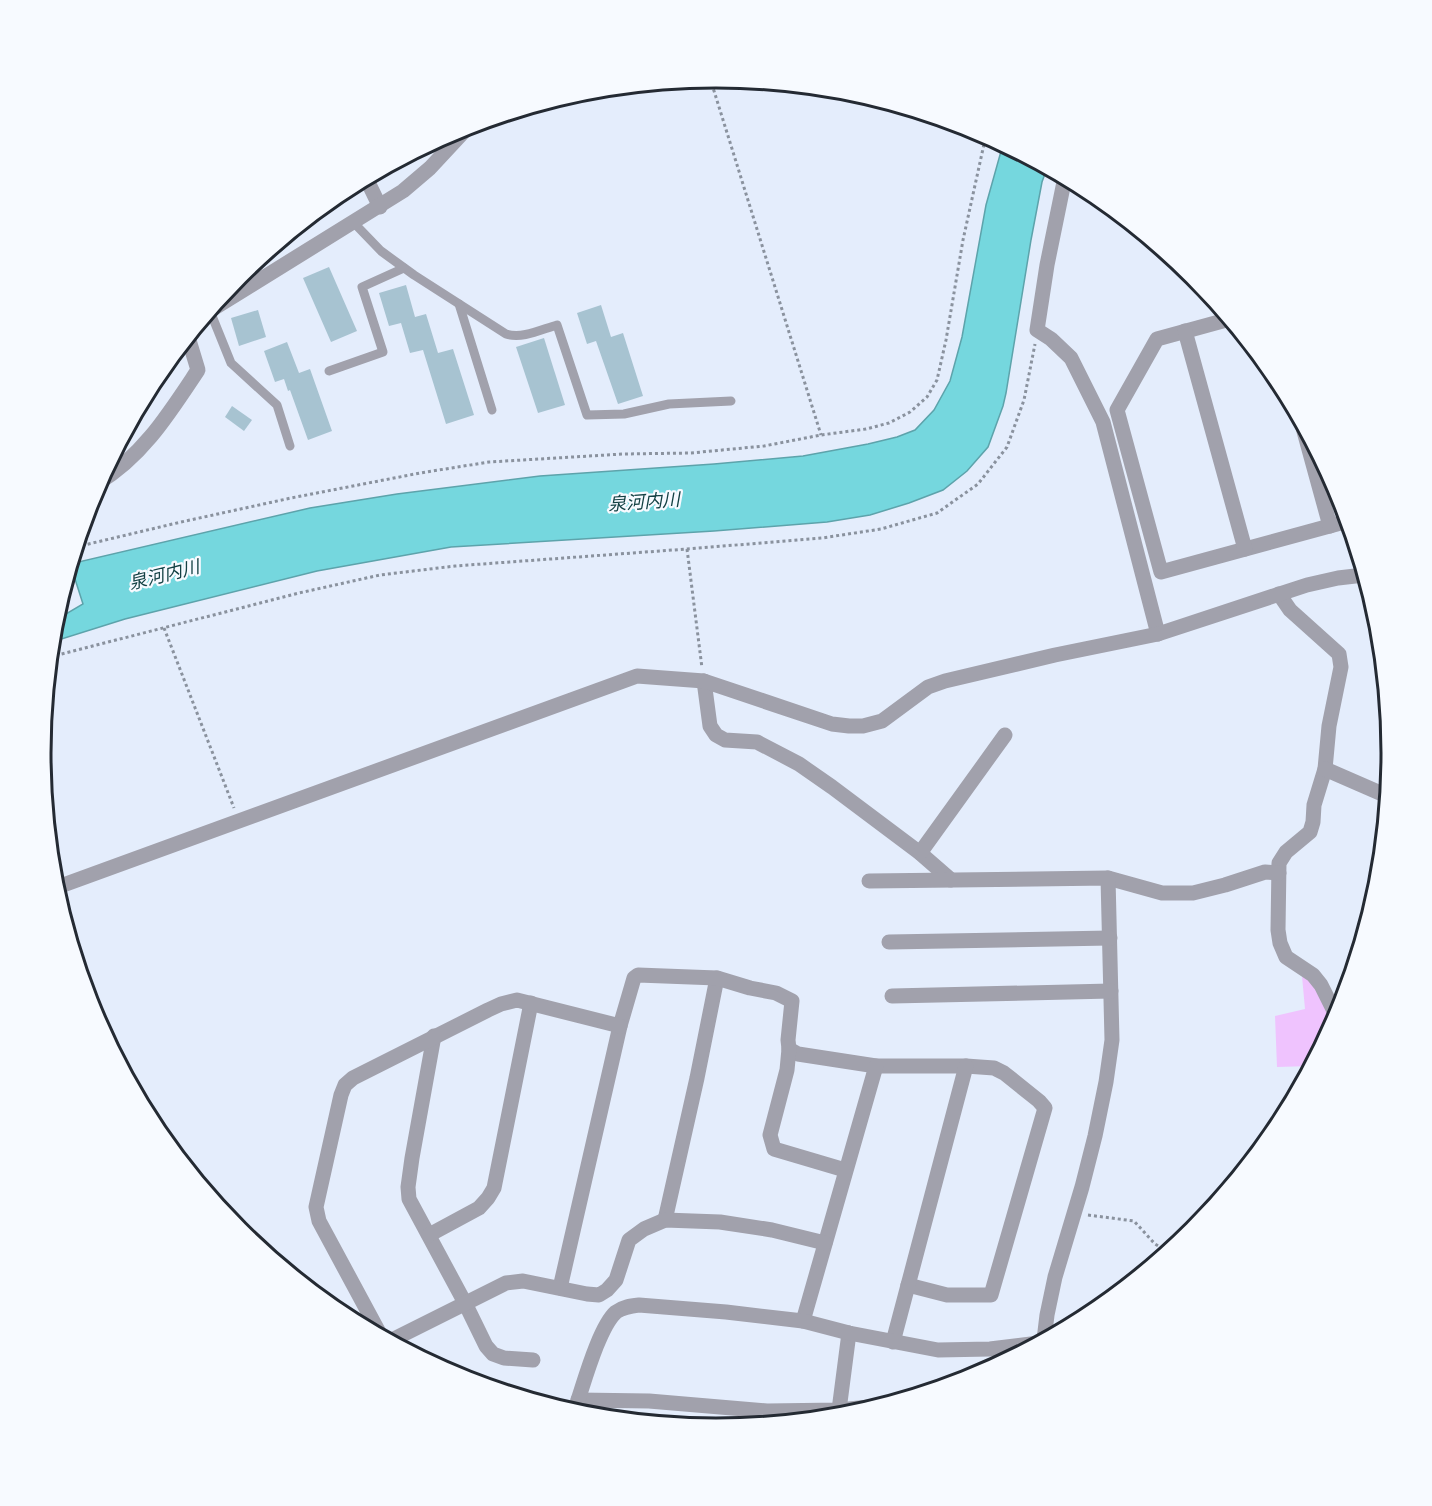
<svg xmlns="http://www.w3.org/2000/svg" width="1432" height="1506" font-family="'Nunito Sans','Noto Sans JP',sans-serif">
<style>
.green{fill:#efc3fe}
.water{fill:#75d7de;stroke:#5da3ab;stroke-width:1.5}
.building{fill:#a7c3d1}
.lines{fill:none;stroke-linecap:round;stroke-linejoin:round}
.path{stroke:#8a929e;stroke-width:3;stroke-dasharray:3 3;stroke-linecap:butt}
.service{stroke:#a1a1ac;stroke-width:9}
.minor{stroke:#a1a1ac;stroke-width:15}
.tertiary{stroke:#a1a1ac;stroke-width:15}
.labels{text-anchor:middle;stroke-width:4.5;stroke-linejoin:round;paint-order:stroke}
.water-label{font-size:18px;font-style:italic;fill:#134144;stroke:#f7faff}
.rim{fill:none;stroke:#242a33;stroke-width:3}
</style>
<rect width="100%" height="100%" fill="#e4edfc"/>
<!-- green -->
<path class="green" d="M1302 976 1311 982 1335 1022 1311 1066 1277 1067 1275 1016 1305 1009Z"/>
<!-- water -->
<path class="water" d="M1003 144 1047 168 1042 182 1031 240 1006 393 1003 406 988 447 967 471 943 490 909 503 870 515 827 522 714 531 451 547 317 571 125 619 52 642 54 621 83 604 75 579 74 563 310 508 397 494 540 476 714 464 803 456 868 444 897 437 915 430 934 410 950 381 962 337 986 205Z"/>
<!-- building -->
<g class="building">
<path d="M329 267 357 331 331 342 303 278Z"/>
<path d="M406 285 415 317 426 314 438 353 453 349 474 415 446 424 423 350 410 353 401 323 389 326 379 293Z"/>
<path d="M601 305 611 337 623 333 643 396 618 404 596 341 587 344 577 313Z"/>
<path d="M258 310 266 337 239 346 231 318Z"/>
<path d="M544 338 565 405 538 413 516 347Z"/>
<path d="M287 342 299 373 310 369 332 431 308 440 290 390 288 391 284 379 275 382 264 351Z"/>
<path d="M232 406 252 420 244 431 225 417Z"/>
</g>
<g class="lines">
<!-- path -->
<g class="path">
<path d="M710 78 821 435"/>
<path d="M76 547 181 522 291 498 420 473 489 462 623 454 691 453 764 446 821 435 866 429 889 423 910 412 927 397 937 380 946 340 963 240 986 135"/>
<path d="M687 549 702 668"/>
<path d="M164 628 234 808"/>
<path d="M50 657 299 593 380 575 455 566 687 549 822 538 881 529 937 513 978 484 1007 447 1024 400 1035 344"/>
<path d="M1088 1215 1134 1221 1155 1244 1168 1252"/>
</g>
<!-- service -->
<g class="service">
<path d="M354 223 381 251 414 275 506 334C522 339 540 330 557 325L587 415 624 414 669 404 731 401"/>
<path d="M459 304 492 410"/>
<path d="M210 311 231 363 277 405 290 446"/>
<path d="M329 371 383 352 362 287 404 268"/>
</g>
<!-- minor -->
<g class="minor">
<path d="M1065 177 1047 265 1037 330 1051 339 1071 358 1103 422 1158 634"/>
<path d="M1230 319 1157 339 1117 410 1161 572 1348 521"/>
<path d="M1185 331 1245 549"/>
<path d="M1302 424 1330 526"/>
<path d="M98 483C143 456 170 412 198 370L188 337"/>
<path d="M1279 594 1290 610 1339 654 1341 667 1329 726 1325 769 1314 805 1313 822 1310 832 1286 852 1279 863 1278 930 1280 943 1286 957 1313 975 1321 985 1337 1017"/>
<path d="M704 681 710 726 716 735 725 740 757 742 799 764 832 787 920 853 951 880"/>
<path d="M1325 769 1387 796"/>
<path d="M920 853 1005 735"/>
<path d="M1108 878 1162 893H1193L1225 885 1265 872 1279 873"/>
<path d="M869 881 1108 878 1112 1040 1106 1082 1095 1136 1082 1187 1055 1277 1047 1315 1044 1340"/>
<path d="M55 888 637 676 704 681 832 724 849 726H863L882 721 928 687 945 681 1055 655 1158 634 1307 585 1338 578 1364 575"/>
<path d="M889 942 1110 938"/>
<path d="M892 996 1111 991"/>
<path d="M434 1036 412 1158 408 1187 409 1199 465 1303 486 1346 493 1354 504 1358 533 1360"/>
<path d="M789 1049 798 1054 876 1066H966L994 1068 1004 1073 1039 1101 1045 1108 991 1295H947L908 1285"/>
<path d="M665 1220 697 1078 717 978"/>
<path d="M429 1235 479 1208 488 1198 494 1188 531 1003"/>
<path d="M560 1288 620 1026 634 978 638 975 717 978 750 988 776 993 792 1001 788 1040 789 1049 787 1070 770 1135 774 1149 845 1170"/>
<path d="M803 1321 876 1066"/>
<path d="M381 1336 319 1221 316 1207 341 1095 345 1085 353 1078 488 1010 501 1004 517 1000 620 1026"/>
<path d="M390 1341 506 1283 523 1281 587 1294 599 1295 607 1290 616 1280 629 1240 644 1229 665 1220 720 1222 772 1230 825 1243"/>
<path d="M893 1342 966 1066"/>
<path d="M578 1400 649 1401 767 1411 839 1410 879 1406"/>
<path d="M839 1410 849 1333"/>
<path d="M576 1413 578 1400C585 1379 600 1326 616 1312 623 1307 630 1306 639 1305L726 1312 803 1321 849 1333 938 1350 990 1349 1039 1343"/>
</g>
<!-- tertiary -->
<g class="tertiary">
<path d="M366 178 380 207"/>
<path d="M208 312 403 191 430 168 470 125"/>
</g>
</g>
<g class="labels">
<!-- water labels -->
<g class="water-label">
<text transform="translate(644 502) rotate(-4)" y="6">泉河内川</text>
<text transform="translate(164 575) rotate(-14)" y="6">泉河内川</text>
</g>
</g>
<!-- crop -->
<path d="M0 0H1432V1506H0ZM51 753a665 665 0 1 1 1330 0a665 665 0 1 1-1330 0Z" fill="#f7faff" fill-rule="evenodd"/>
<path class="rim" d="M51 753a665 665 0 1 1 1330 0a665 665 0 1 1-1330 0Z"/>
</svg>
